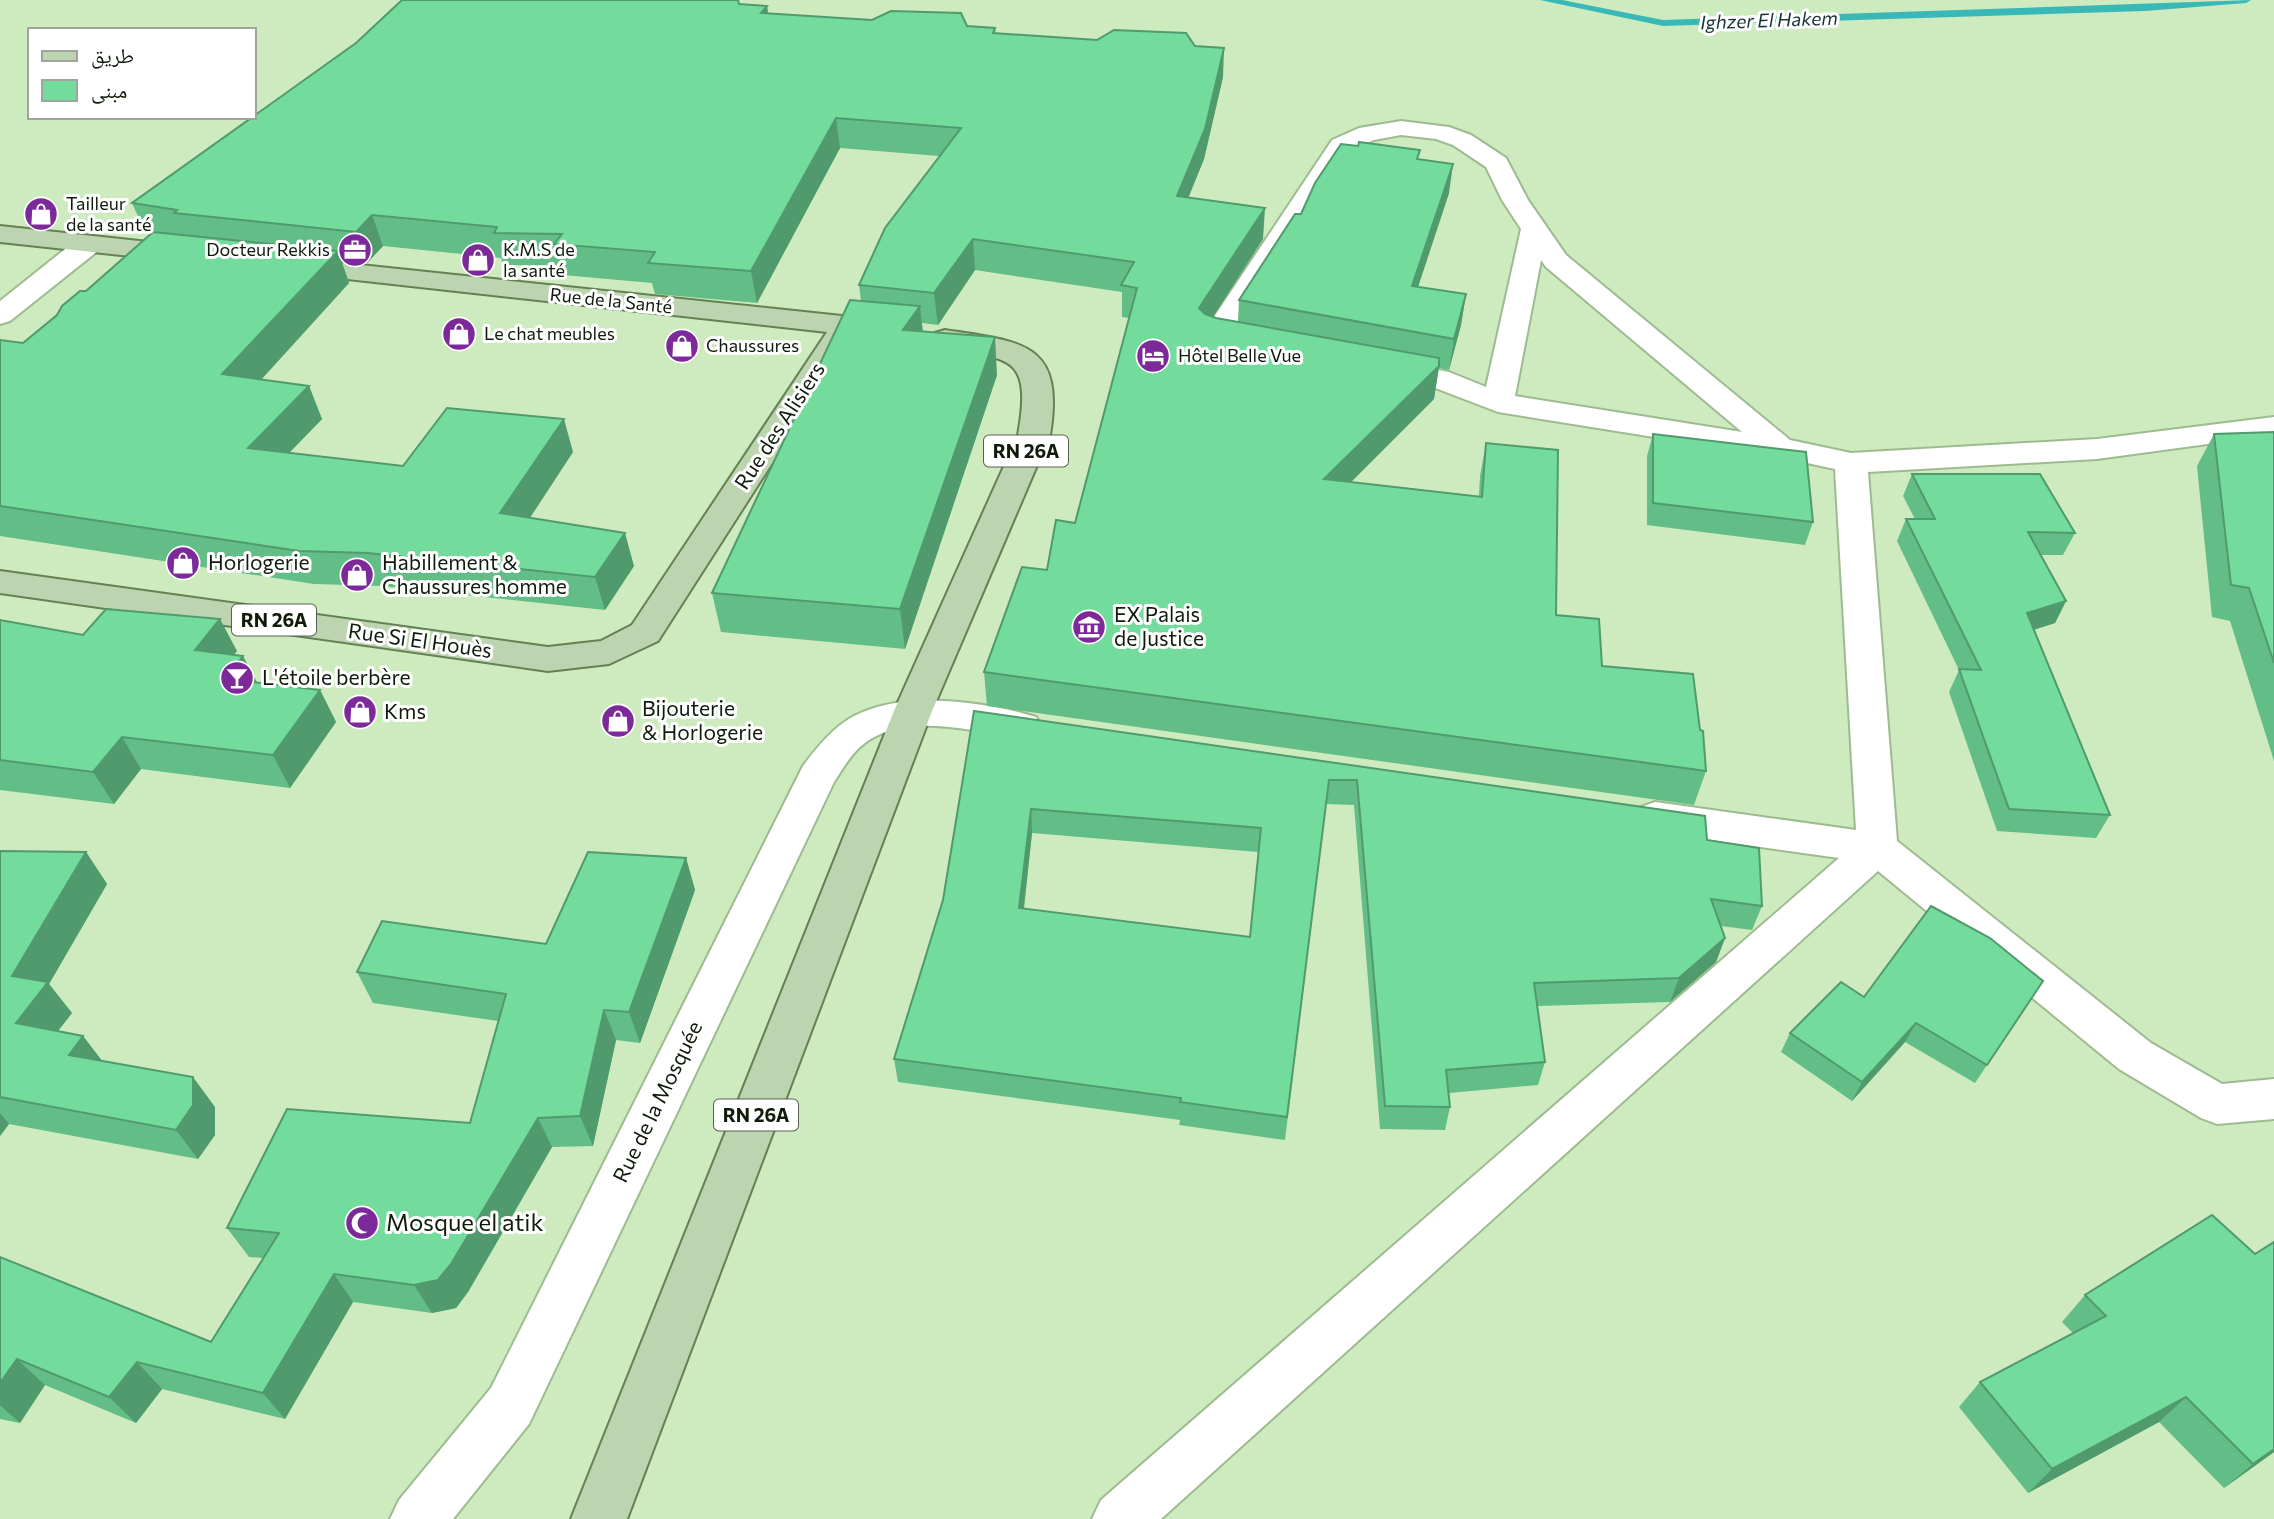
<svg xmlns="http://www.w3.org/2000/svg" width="2274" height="1519" font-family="Commissioner,'Noto Naskh Arabic',sans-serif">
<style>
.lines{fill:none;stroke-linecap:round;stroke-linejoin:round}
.stream{fill:#3ab8b8;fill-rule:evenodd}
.minor-casing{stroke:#9eba90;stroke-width:4}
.major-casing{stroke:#638153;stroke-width:4}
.minor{fill:#fff;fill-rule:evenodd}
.major{fill:#bcd4af;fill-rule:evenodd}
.wall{fill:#63bd86;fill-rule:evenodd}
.shaded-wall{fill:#509a6d}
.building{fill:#73dc9c;stroke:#509a6d;stroke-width:2;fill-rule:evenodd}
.labels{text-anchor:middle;stroke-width:6;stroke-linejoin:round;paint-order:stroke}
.far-poi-label{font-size:18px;fill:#101b0b;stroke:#fff;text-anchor:start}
.far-street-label{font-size:18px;fill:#101b0b;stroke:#fff}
.far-water-label{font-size:19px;font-style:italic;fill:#183333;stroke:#fff}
.shield{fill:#fff;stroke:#585f54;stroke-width:2}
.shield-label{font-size:19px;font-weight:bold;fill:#101b0b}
.street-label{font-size:21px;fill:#101b0b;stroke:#fff}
.poi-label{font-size:21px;fill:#101b0b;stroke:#fff;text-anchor:start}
.near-poi-label{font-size:24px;fill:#101b0b;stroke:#fff;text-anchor:start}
</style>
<rect width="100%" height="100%" fill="#ceebbf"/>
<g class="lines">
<!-- stream -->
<path class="stream" d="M1540 0H1562L1663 20 2251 0 2246 3 2145 11 1663 26Z"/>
<!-- minor casing -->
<g class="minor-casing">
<g id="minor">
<path d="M1401 121 1449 127 1471 135 1506 158 1528 200 1566 255 1790 440 1851 453 2097 439 2274 417V435L2097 459 1868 472 1897 841 2151 1043 2222 1084 2274 1079V1119L2217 1124 2201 1118 2119 1069 1878 871 1161 1519H1092L1101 1500 1839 858 1655 832 1641 827 1635 817 1641 807 1655 802 1856 830 1835 469 1779 457 1498 412 1430 386 1373 374 1369 368 1373 362 1384 359 1449 372 1486 387 1521 229 1502 200 1486 167 1453 145 1436 139 1401 135 1374 140 1350 150 1233 332 1256 337 1261 343 1256 349C1240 353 1221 348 1205 344L1200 338 1332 140 1359 128ZM1541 260 1546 267 1742 432 1515 396Z"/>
<path d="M89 236 99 238 103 244 99 250 10 321 0 324V301L79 238Z"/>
<path d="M914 700C954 700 998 705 1036 717L1042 726 1036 735 1023 739C974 732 902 709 860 747 849 757 842 770 834 782L529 1424 453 1519H390L399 1500 491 1388 803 766C838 720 855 708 914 700Z"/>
</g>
</g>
<!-- major casing -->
<g class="major-casing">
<g id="major">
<path d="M0 226 186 246 196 248 200 254 196 260 186 262 0 242Z"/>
<path d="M294 258 889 321 899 324 904 330 899 336 889 339 854 335 658 641 609 664 548 671 0 593V571L548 647 601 641 632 625 827 332 284 272 280 266 284 260Z"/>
<path d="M945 330C1023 342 1065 342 1050 435L932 711 627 1519H571L894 711 1018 435C1034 347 1003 362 935 345L930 339 935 333Z"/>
</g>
</g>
<!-- minor -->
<use href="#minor" class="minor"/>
<!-- major -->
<use href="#major" class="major"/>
</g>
<!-- wall -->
<g class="wall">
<path d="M739 4 767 6 768 14 995 28 996 33 1195 46 1223 77 1204 159 1188 197 1263 239 1213 317 1238 322 1239 300 1301 214 1419 160 1449 193 1418 287 1466 294 1461 325 1449 370 1439 368 1434 399 1351 482 1479 496 1480 476 1486 443 1556 615 1602 666 1700 730 1706 771 1694 805 987 706 984 672 1047 570 1075 523 1129 318 1122 317V292L975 270 938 325 922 323 923 332 997 375 905 649 721 632 712 593 861 301 859 285 939 156 840 148 757 303 655 294 652 283 563 275 560 266 503 265 501 258 383 246 367 263 341 260 349 283 261 380 309 386 322 419 289 453 403 466 573 452 529 518 634 566 605 610 382 586 314 584 0 536V340L23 343 86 291 150 234H146L132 203Z"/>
<path d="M2274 432V761L2230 621 2212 617 2197 466 2214 434Z"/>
<path d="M1653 434 1813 522 1805 545 1647 525V456Z"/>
<path d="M1912 474 2075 533 2063 555H2040L2066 601 2055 623 2034 630 2110 815 2096 838 1997 831 1949 692 1959 670 1897 541 1906 519H1915L1903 496Z"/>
<path d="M0 620 83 635 237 651 234 655 257 683 320 690 336 722 290 788 141 769 114 804 0 790Z"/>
<path d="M974 711 1707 840 1762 906 1752 930 1721 926 1725 938 1716 962 1670 1002 1538 1006 1545 1062 1538 1085 1449 1093 1450 1107 1445 1130 1380 1129 1354 805 1326 804 1285 1140 1179 1125 1180 1120 898 1082 894 1059 943 900ZM1032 833 1258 852 1250 937 1024 909Z"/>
<path d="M0 851 86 852 107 884 49 984 72 1013 58 1031 83 1036 102 1061 215 1107V1135L198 1159 9 1124 0 1136Z"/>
<path d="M686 858 695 890 640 1043 616 1040 593 1146 552 1147 468 1292 456 1308 432 1313 353 1302 285 1419 162 1389 136 1423 45 1385 20 1423 0 1419V1257L211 1342 263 1258 249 1257 227 1228 470 1123 498 1021 373 1003 357 972 546 944Z"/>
<path d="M2043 981 1975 1083 1905 1042 1852 1101 1781 1052 1790 1033 1864 997Z"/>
<path d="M2085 1295 2274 1452 2224 1488 2159 1422 2028 1493 1959 1407 1980 1382 2073 1333 2062 1322Z"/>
</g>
<!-- shaded-wall -->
<g class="shaded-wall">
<path d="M767 6 771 34 761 13Z"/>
<path d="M1224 48 1223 77 1204 159 1177 226V196Z"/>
<path d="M836 118 840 148 757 303 751 271Z"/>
<path d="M1453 164 1449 193 1408 317 1412 286Z"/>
<path d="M1265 208 1263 239 1198 340 1199 308Z"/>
<path d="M372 215 383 246 367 263 356 232Z"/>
<path d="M973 239 975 270 938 325 934 293Z"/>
<path d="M338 251 349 283 236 407 222 374Z"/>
<path d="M1466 294 1461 325 1449 370 1454 339Z"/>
<path d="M920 306 924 344 903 330Z"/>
<path d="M995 337 997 375 905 649 900 609Z"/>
<path d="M1439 366 1434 399 1321 512 1324 479Z"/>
<path d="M309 386 322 419 262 481 248 448Z"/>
<path d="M564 419 573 452 511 547 500 513Z"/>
<path d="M625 533 634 566 605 610 595 577Z"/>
<path d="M2066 601 2055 623 2016 635 2027 613Z"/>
<path d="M220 619 237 651 212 682 195 650Z"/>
<path d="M243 656 260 688 226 679Z"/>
<path d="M320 690 336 722 290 788 273 755Z"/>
<path d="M122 737 141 769 114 804 93 772Z"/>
<path d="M1031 809 1032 833 1021 932 1019 908Z"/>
<path d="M86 852 107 884 49 984 72 1013 40 1054 16 1023 12 976Z"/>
<path d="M686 858 695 890 640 1043 629 1012Z"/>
<path d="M1725 938 1716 962 1670 1002 1679 978Z"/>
<path d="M604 1010 616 1040 593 1146 580 1116Z"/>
<path d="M1916 1023 1905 1042 1852 1101 1862 1082Z"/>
<path d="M83 1036 106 1066 69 1055Z"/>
<path d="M193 1077 215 1107V1135L198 1159 176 1130Z"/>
<path d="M0 1113 9 1124 0 1136Z"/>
<path d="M538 1118 552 1147 468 1292 456 1308 432 1313 414 1285Z"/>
<path d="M334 1274 353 1302 285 1419 263 1393Z"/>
<path d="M17 1359 45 1385 20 1423 0 1405V1383Z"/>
<path d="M137 1362 162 1389 136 1423 109 1397Z"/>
<path d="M2186 1397 2159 1422 2028 1493 2052 1469Z"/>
<path d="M2274 1449V1452L2224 1488 2253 1464Z"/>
</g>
<!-- building -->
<g class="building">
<path d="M402 0H738L739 4 767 6 761 13 872 20 891 11 961 13 967 26 995 28 993 33 1097 40 1114 30 1186 33 1195 46 1224 48 1205 129 1177 196 1265 208 1199 308 1205 314 1216 318 1439 358V366L1324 479 1482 497 1486 443 1558 450 1556 615 1599 619 1602 666 1693 674 1700 730 1703 731 1706 771 984 672 1022 567 1047 570 1056 520 1075 523 1137 288 1121 285 1134 262 973 239 934 293 859 285 885 228 961 128 836 118 751 271 648 263 655 252 554 244 562 234 494 233 497 227 372 215 356 232 174 213 177 210 132 203 356 43Z"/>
<path d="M1359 142 1420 150 1417 159 1453 164 1412 286 1466 294 1454 339 1239 300 1295 214H1301L1315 183 1341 144 1358 146Z"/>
<path d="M153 232 338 251 222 374 309 386 248 448 403 466 447 408 564 419 500 513 625 533 595 577 368 553 299 551 0 506V340L23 343 57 315 62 306 80 291H86Z"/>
<path d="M850 300 920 306 903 330 995 337 900 609 712 593Z"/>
<path d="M2274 432V663L2249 588 2231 585 2214 434Z"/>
<path d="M1653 434 1806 452 1813 522 1653 503Z"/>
<path d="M1912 474H2040L2075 533 2028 532 2066 601 2027 613 2110 815 2009 809 1959 669 1981 670 1906 519H1935Z"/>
<path d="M106 609 220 619 195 650 243 656 226 679 320 690 273 755 122 737 93 772 0 760V620L83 635Z"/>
<path d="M974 711 1705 816 1707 840 1759 848 1762 906 1711 899 1725 938 1679 978 1534 983 1545 1062 1446 1070 1450 1107 1385 1106 1357 780H1329L1287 1117 1180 1102 1181 1098 894 1059 943 900ZM1031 809 1261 828 1250 937 1019 908Z"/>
<path d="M0 851 86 852 12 976 48 982 16 1023 83 1036 69 1055 193 1077V1105L176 1130 0 1097Z"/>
<path d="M588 852 686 858 629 1012 604 1010 580 1116 538 1118 451 1264 438 1280 414 1285 334 1274 263 1393 137 1362 109 1397 17 1359 0 1383V1257L211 1342 279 1233 227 1228 287 1109 470 1123 506 994 357 972 382 921 546 944Z"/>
<path d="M1931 906 1990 938 2043 981 1987 1065 1916 1023 1862 1082 1790 1033 1841 982 1864 997Z"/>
<path d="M2212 1215 2255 1254 2274 1242V1449L2253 1464 2186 1397 2052 1469 1980 1382 2106 1316 2085 1295Z"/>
</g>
<!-- icons -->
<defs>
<g id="shop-disc" transform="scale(1.75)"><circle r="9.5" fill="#7c2a9a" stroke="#fff"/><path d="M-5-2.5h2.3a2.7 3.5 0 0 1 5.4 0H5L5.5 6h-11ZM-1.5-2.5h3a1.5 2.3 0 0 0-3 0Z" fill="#fff"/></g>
<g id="office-disc" transform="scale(1.75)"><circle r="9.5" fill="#7c2a9a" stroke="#fff"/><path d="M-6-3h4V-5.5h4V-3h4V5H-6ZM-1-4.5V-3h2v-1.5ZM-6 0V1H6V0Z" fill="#fff"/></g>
<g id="hotel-disc" transform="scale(1.75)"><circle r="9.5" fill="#7c2a9a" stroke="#fff"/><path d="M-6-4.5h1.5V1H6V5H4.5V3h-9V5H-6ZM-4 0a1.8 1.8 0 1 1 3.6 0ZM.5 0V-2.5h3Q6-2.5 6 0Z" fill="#fff"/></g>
<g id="museum-disc" transform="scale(1.75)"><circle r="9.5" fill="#7c2a9a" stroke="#fff"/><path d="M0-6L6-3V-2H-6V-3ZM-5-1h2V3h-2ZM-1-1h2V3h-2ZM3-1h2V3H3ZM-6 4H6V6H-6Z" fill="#fff"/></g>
<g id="bar-disc" transform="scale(1.75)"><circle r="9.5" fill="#7c2a9a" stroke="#fff"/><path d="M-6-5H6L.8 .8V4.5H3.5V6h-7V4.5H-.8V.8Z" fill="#fff"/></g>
<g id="mosque-disc" transform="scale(1.75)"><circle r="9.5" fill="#7c2a9a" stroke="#fff"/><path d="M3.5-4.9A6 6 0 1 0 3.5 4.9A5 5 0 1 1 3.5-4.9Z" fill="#fff"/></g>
</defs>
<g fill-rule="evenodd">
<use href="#shop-disc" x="41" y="214"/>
<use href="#office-disc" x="355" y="250"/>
<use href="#shop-disc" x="478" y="260"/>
<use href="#shop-disc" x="459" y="334"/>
<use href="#shop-disc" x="682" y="346"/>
<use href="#hotel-disc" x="1153" y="356"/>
<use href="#shop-disc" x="183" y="563"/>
<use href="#shop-disc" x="357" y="575"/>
<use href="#museum-disc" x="1089" y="627"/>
<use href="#bar-disc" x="237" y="678"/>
<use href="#shop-disc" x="360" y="712"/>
<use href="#shop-disc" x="618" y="721"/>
<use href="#mosque-disc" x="362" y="1223"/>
</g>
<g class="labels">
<!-- far-poi labels -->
<g class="far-poi-label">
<text x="66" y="210">Tailleur<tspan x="66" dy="21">de la santé</tspan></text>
<text x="330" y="256" text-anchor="end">Docteur Rekkis</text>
<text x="503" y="256">K.M.S de<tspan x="503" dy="21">la santé</tspan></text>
<text x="484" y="340">Le chat meubles</text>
<text x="706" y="352">Chaussures</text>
<text x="1178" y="362">Hôtel Belle Vue</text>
</g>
<!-- far-street labels -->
<g class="far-street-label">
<text transform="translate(611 301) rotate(6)" y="6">Rue de la Santé</text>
</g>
<!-- far-water labels -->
<g class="far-water-label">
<text transform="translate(1769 20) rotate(-2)" y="7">Ighzer El Hakem</text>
</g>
<!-- shield labels -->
<g class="shield">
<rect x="984" y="435.5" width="84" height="31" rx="5"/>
<rect x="232" y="604.5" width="84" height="31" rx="5"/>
<rect x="714" y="1099.5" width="84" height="31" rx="5"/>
</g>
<g class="shield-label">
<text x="1026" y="458">RN 26A</text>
<text x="274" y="627">RN 26A</text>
<text x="756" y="1122">RN 26A</text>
</g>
<!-- street labels -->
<g class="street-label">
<text transform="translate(780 426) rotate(-57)" y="7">Rue des Alisiers</text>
<text transform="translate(420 641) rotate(8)" y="7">Rue Si El Houès</text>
<text transform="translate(658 1102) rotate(-64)" y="7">Rue de la Mosquée</text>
</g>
<!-- poi labels -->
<g class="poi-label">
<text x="208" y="570">Horlogerie</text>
<text x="382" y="570">Habillement &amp;<tspan x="382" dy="24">Chaussures homme</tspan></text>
<text x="1114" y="622">EX Palais<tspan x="1114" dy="24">de Justice</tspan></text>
<text x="262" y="685">L'étoile berbère</text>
<text x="642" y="716">Bijouterie<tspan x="642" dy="24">&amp; Horlogerie</tspan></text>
<text x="384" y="719">Kms</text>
</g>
<!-- near-poi labels -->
<g class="near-poi-label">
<text x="386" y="1231">Mosque el atik</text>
</g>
</g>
<!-- legend -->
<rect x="28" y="28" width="228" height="91" fill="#ffffff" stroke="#9fa49d" stroke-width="2"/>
<rect x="42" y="51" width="35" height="10" fill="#bcd4af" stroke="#9fa49d" stroke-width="2"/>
<text x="91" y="63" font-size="21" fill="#101b0b">طريق</text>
<rect x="42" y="80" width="35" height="21" fill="#73dc9c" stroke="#9fa49d" stroke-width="2"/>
<text x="91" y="98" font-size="21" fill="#101b0b">مبنى</text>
</svg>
